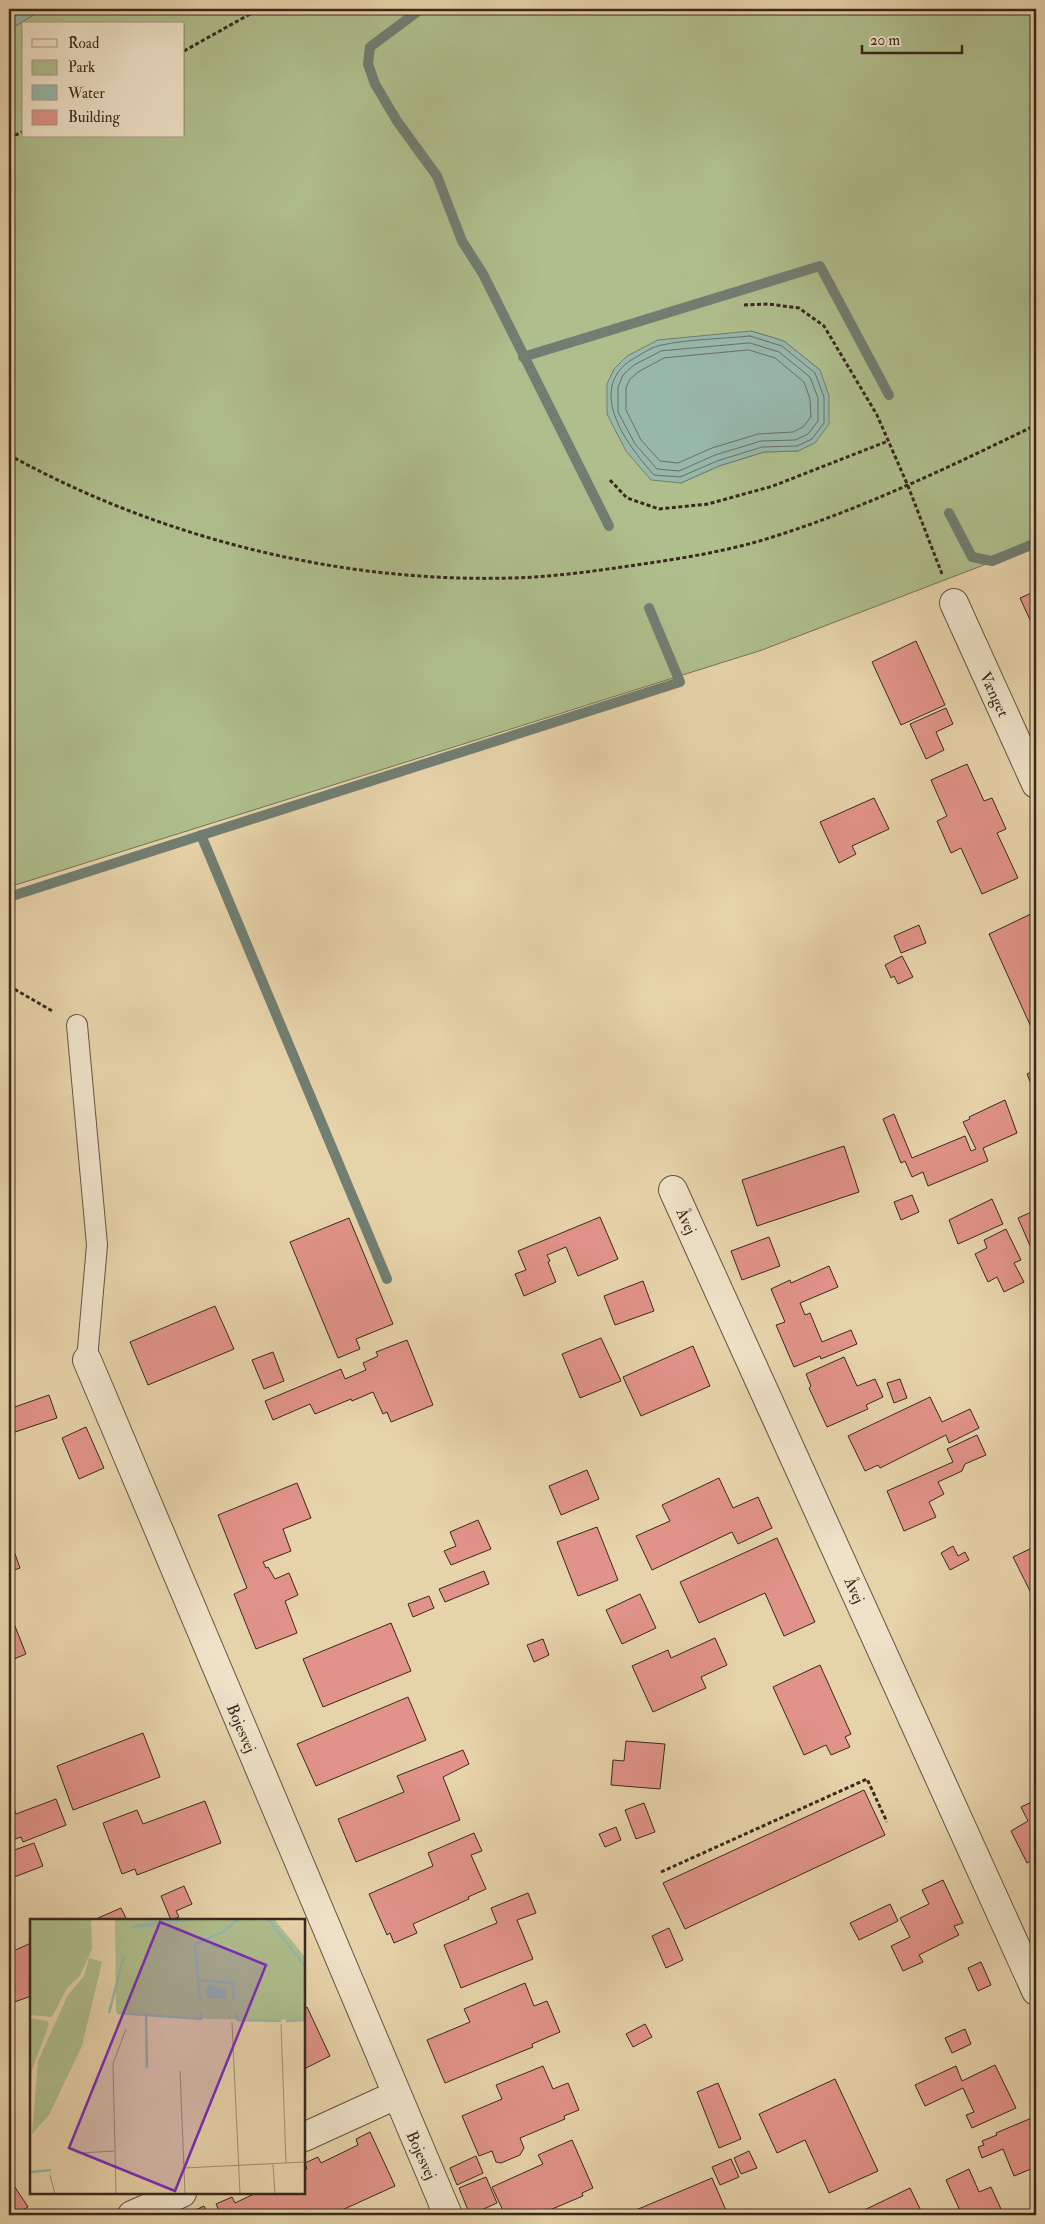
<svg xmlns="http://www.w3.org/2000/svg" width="1045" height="2224" font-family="'IM FELL Double Pica',serif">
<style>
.green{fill:#afbe8d;stroke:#747455;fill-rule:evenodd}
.water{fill:#97b7ab;stroke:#717e72}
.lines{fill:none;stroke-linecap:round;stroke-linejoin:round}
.shore{stroke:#687064;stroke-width:1}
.stream{stroke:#717e72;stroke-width:10}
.building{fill:#e19389;stroke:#38291d}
.lane-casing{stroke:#645440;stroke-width:22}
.street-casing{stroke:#645440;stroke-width:30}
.path{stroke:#38291d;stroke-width:3;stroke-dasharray:4 2.5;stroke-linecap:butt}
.lane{stroke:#efe2c8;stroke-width:20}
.street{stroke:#efe2c8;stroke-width:28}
.labels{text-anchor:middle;stroke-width:4.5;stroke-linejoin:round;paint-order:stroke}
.street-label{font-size:16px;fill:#38291d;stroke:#efe2c8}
.inset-river{fill:none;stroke:#97b7ab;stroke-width:2.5}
.inset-road{fill:none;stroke:#a18f72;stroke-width:1}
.view{fill:#7b2cbf;fill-opacity:0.15;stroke:#7b2cbf;stroke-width:2.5}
.inset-edge{fill:none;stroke:#38291d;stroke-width:2.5}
</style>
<rect width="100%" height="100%" fill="#e7d3aa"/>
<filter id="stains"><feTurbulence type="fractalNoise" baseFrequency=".004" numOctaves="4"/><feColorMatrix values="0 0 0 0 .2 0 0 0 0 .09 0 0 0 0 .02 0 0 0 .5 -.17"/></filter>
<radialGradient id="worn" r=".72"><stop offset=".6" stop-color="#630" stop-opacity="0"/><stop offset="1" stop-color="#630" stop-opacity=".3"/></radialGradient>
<!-- green -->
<path class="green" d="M43 9H1036V545L762 650 9 887V30ZM24 24H184V136H24ZM751 331 784 341 820 370 798 451 764 452 719 466 681 483Z"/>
<!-- water -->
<g class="water">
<path d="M9 9H43L9 30Z"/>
<path d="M751 331 784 341 820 370 829 396V424L815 443 798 451 764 452 719 466 681 483 651 480 626 451 607 414V384L614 369 627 356 658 340Z"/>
</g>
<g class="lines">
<!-- shore -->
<g class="shore">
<path d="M750 336 782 346 815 373 824 397V423L812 439 797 446 762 447 717 461 680 477 654 475C626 444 582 385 638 356 645 352 654 346 662 345 690 339 721 339 750 336Z"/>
<path d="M750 343 779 352 810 377 818 398V421L808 434 795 440 761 441 715 455 679 471 657 469 635 444 618 412V387L623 375 634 365 661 351Z"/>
<path d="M749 350 775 358 804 382 810 399 811 417 803 427 793 432 758 434 712 448 678 463 660 461 641 440 626 410V388L630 379 638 372 664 358Z"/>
</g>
<!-- stream -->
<g class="stream">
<path d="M421 9 370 47 368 64 375 84 397 121 437 176 462 241 483 274 609 526"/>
<path d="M523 357 820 266 889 395"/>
<path d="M949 513 972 557 992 561 1036 543"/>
<path d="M201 835 387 1279"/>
<path d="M9 897 680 682 649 608"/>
</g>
</g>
<!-- building -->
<g class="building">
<path d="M1036 591V633L1020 598Z"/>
<path d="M916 641 945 705 901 725 872 662Z"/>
<path d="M946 708 953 724 936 732 944 750 926 759 910 724Z"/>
<path d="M967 764 984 801 992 798 1006 829 997 833 1018 878 982 894 961 848 951 853 937 821 947 816 931 780Z"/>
<path d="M874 798 889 829 852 846 856 854 839 863 820 822Z"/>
<path d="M1033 913 1036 920V1038L989 934Z"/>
<path d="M919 925 926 943 901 953 894 936Z"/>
<path d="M902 956 913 977 898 984 894 976 891 978 885 965Z"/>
<path d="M1036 1070V1096L1027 1074Z"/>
<path d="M1005 1100 1017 1133 983 1148 988 1161 928 1186 923 1172 912 1177 905 1161 901 1163 883 1119 894 1114 912 1158 965 1136 971 1151 976 1149 963 1122 970 1119 969 1117Z"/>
<path d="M844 1146 859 1192 757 1226 742 1180Z"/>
<path d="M912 1195 919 1212 901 1220 894 1202Z"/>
<path d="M992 1199 1003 1224 958 1244 949 1220Z"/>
<path d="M1036 1210V1245L1031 1248 1018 1218Z"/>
<path d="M600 1217 618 1259 578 1276 566 1247 547 1255 550 1261 548 1262 556 1282 524 1296 515 1274 526 1270 518 1251Z"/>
<path d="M349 1218 393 1324 356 1339 360 1349 338 1358 290 1242Z"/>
<path d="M1006 1229 1021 1260 1014 1263 1024 1282 1004 1292 997 1277 988 1282 975 1254 987 1248 984 1240Z"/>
<path d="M769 1237 780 1266 742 1280 731 1251Z"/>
<path d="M829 1266 838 1287 800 1303 805 1315 810 1313 822 1342 851 1330 857 1344 821 1359 820 1356 794 1367 776 1325 785 1322 771 1289 790 1280 791 1283Z"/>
<path d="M643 1281 654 1311 615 1325 604 1296Z"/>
<path d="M215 1306 234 1349 148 1385 130 1342Z"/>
<path d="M601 1338 621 1381 580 1398 562 1354Z"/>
<path d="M407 1340 433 1405 391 1422 387 1412 383 1414 373 1392 352 1401 351 1399 315 1414 310 1404 273 1420 265 1401 341 1369 345 1379 366 1370 363 1363 378 1356 376 1352Z"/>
<path d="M693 1346 710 1386 641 1416 623 1377Z"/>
<path d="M273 1352 284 1381 264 1389 252 1360Z"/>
<path d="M844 1357 857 1386 875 1379 883 1397 866 1405 868 1409 827 1427 809 1388 811 1386 806 1374Z"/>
<path d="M900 1379 907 1398 894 1403 887 1383Z"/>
<path d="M49 1395 57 1418 9 1434V1409Z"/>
<path d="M930 1397 942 1422 970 1409 979 1428 949 1443 946 1435 880 1468 878 1465 865 1471 848 1436Z"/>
<path d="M1036 1417V1431L1031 1420Z"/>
<path d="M86 1427 104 1468 79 1479 62 1438Z"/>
<path d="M977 1435 986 1455 965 1464 962 1471 938 1482 944 1494 929 1502 936 1517 904 1531 887 1491 953 1462 947 1449Z"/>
<path d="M587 1470 599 1499 561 1515 549 1486Z"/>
<path d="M719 1478 733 1508 758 1497 772 1528 738 1544 732 1532 652 1570 636 1536 670 1521 662 1505Z"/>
<path d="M297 1483 311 1518 283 1529 291 1551 263 1562 266 1568 268 1567 275 1579 289 1573 298 1595 285 1601 297 1633 256 1649 234 1594 247 1588 218 1515Z"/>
<path d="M478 1520 491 1549 451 1565 444 1551 456 1546 450 1532Z"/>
<path d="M597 1527 618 1580 578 1596 557 1542Z"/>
<path d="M9 1537 20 1568 9 1572Z"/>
<path d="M777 1538 815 1622 784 1636 765 1593 699 1623 680 1582Z"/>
<path d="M953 1546 958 1556 965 1552 969 1560 950 1570 941 1553Z"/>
<path d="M1036 1546V1603L1013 1557Z"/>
<path d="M484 1571 489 1584 445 1602 439 1589Z"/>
<path d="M640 1594 656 1628 622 1644 606 1610Z"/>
<path d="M429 1596 434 1608 413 1617 408 1604Z"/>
<path d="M9 1611 26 1654 9 1661Z"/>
<path d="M391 1623 411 1671 323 1707 303 1659Z"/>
<path d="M715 1638 727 1665 701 1677 706 1688 653 1712 632 1666 668 1650 671 1658Z"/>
<path d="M543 1639 549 1655 534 1662 527 1645Z"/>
<path d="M820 1665 851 1734 845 1737 850 1747 831 1755 826 1745 804 1755 773 1687Z"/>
<path d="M408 1697 426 1740 316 1786 297 1744Z"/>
<path d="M143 1733 160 1777 73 1810 57 1766Z"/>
<path d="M626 1741 665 1744 660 1789 611 1785 613 1760 624 1761Z"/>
<path d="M463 1750 469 1764 443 1777 460 1820 356 1862 338 1819 404 1792 397 1776Z"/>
<path d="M864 1790 885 1835 685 1929 663 1883Z"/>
<path d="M9 1794 16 1814 56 1799 66 1825 23 1842 21 1837 9 1841Z"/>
<path d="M1036 1800V1858L1027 1863 1011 1831 1028 1821 1021 1807Z"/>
<path d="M205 1801 221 1843 137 1875 135 1869 122 1874 103 1823 137 1810 143 1824Z"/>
<path d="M644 1803 655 1832 636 1839 625 1810Z"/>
<path d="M616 1827 621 1840 605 1847 599 1834Z"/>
<path d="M474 1833 482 1851 471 1855 486 1889 468 1897 469 1899 413 1924 417 1933 394 1943 390 1933 387 1935 369 1894 433 1866 428 1853Z"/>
<path d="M34 1843 43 1866 9 1879V1852Z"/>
<path d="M943 1880 963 1923 954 1926 959 1935 919 1955 923 1962 903 1971 891 1946 910 1937 900 1918 929 1904 922 1890Z"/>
<path d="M184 1886 192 1904 176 1911 179 1917 171 1920 161 1896Z"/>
<path d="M528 1893 536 1913 517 1920 533 1959 461 1988 444 1945 497 1923 491 1908Z"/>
<path d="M890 1904 898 1921 859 1940 850 1923Z"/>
<path d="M121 1908 127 1920H99L98 1918Z"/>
<path d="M669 1928 683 1960 666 1968 652 1936Z"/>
<path d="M31 1943V1996L9 2004V1953Z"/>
<path d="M981 1962 991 1985 978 1991 968 1968Z"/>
<path d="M525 1983 534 2006 547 2001 560 2032 532 2044 533 2047 445 2083 427 2040 470 2022 464 2009Z"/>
<path d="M307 2007 330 2056 304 2069V2009Z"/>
<path d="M645 2024 652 2037 633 2047 626 2034Z"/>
<path d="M965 2029 971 2044 952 2053 945 2038Z"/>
<path d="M995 2065 1016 2108 972 2128 966 2115 974 2112 963 2088 925 2106 915 2085 956 2066 962 2081Z"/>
<path d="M543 2066 553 2089 568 2083 579 2110 564 2116 565 2119 520 2138 524 2148 520 2155 501 2163 496 2162 492 2151 479 2156 462 2116 502 2099 496 2085Z"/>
<path d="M835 2079 878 2171 829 2193 805 2140 777 2153 759 2114Z"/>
<path d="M718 2083 741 2139 719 2148 697 2092Z"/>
<path d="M1034 2117 1036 2123V2167L1014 2176 1003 2149 982 2158 978 2147 984 2145 982 2141 997 2135 996 2133Z"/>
<path d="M370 2132 395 2186 331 2215H221L216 2204 232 2197 235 2203 256 2193H304V2170L307 2169 305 2163 318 2157 321 2163 358 2145 356 2139Z"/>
<path d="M572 2140 593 2188 582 2193 583 2196 538 2215H505L492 2187 543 2164 538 2155Z"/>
<path d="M749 2151 757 2168 741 2174 734 2158Z"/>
<path d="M476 2156 483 2173 457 2185 450 2168Z"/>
<path d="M731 2159 739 2177 720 2185 712 2167Z"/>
<path d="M969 2169 979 2192 991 2187 1001 2209 987 2215H962L946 2180Z"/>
<path d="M486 2177 497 2203 470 2215 459 2188Z"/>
<path d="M9 2178 28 2207 15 2215H9Z"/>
<path d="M712 2178 728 2215H624Z"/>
<path d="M910 2188 923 2215H854Z"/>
<path d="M204 2206 208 2215H185Z"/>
</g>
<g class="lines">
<!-- lane casing -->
<g class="lane-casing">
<path id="lane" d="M77 1025 97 1245 87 1360"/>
</g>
<!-- street casing -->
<g class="street-casing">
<g id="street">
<path d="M954 603 1036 784"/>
<path d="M673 1190 1036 1991"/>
<path d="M87 1360 448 2215"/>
<path d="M304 2137 396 2095"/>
<path d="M132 2215 182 2193"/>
</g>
</g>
<!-- path -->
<g class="path">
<path d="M184 51 259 9"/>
<path d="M9 138 24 131"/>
<path d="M744 305 768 304 799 308 824 326 877 415 908 486 942 574"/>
<path d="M9 455C160 538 339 583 512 578 553 577 595 571 636 565 678 559 722 552 763 540 858 511 947 468 1036 425"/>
<path d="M610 480 627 498 659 509 708 504 773 486 888 441"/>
<path d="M9 986 54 1012"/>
<path d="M661 1872 867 1779 887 1822"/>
</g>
<!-- lane -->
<use href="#lane" class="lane"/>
<!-- street -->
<use href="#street" class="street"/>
</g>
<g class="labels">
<!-- street labels -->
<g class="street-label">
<text transform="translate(995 694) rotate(65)" y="6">Vænget</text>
<text transform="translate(687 1221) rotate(66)" y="6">Åvej</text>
<text transform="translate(855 1590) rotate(66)" y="6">Åvej</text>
<text transform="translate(242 1728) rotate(67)" y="6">Bojesvej</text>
<text transform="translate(422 2155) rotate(66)" y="6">Bojesvej</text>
</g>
</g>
<!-- overview -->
<g transform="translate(30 1919)">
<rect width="275" height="275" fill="#e7d3aa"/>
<path d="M0 0H61L62 30 50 57 37 69 22 98 0 96ZM85 0 145 1 103 7 175 0H244L275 38V101L181 100 86 93ZM59 39 72 43 52 127 19 196 2 215 8 142 38 76 54 57ZM0 99 17 102 19 105 2 151 0 200Z" fill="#afbe8d"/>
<path d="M144 0H175L101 10 106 5ZM179 65 196 70 197 80 177 79 175 70Z" fill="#97b7ab"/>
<path class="inset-river" d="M238 0 275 47M169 61 203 64 204 80M170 81 165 25 195 12 208 0M79 94 94 36M87 94 171 100V92M205 94 208 101 251 102M116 97 117 149M256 102 275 101M0 253 21 251"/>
<path class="inset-road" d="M202 103 210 275M251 105 256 244M150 152 155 275M50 234 84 232M243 245 245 275M154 249 275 243M20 256 25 275M86 275 83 145 96 110"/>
<path class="view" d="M130 3 236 46 145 272 39 229Z"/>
<rect width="275" height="275" class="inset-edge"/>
</g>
<!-- margin -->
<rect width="1045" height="2224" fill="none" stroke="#e7d3aa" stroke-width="30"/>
<rect x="10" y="10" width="1025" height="2204" fill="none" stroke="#38291d" stroke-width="2.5"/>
<rect x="15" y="15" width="1015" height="2194" fill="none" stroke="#38291d"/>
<!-- legend -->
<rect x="22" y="22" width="162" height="115" fill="#efe2c8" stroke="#a69884"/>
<rect x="32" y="39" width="25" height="8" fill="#efe2c8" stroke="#a69884"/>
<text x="68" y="48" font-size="15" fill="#38291d">Road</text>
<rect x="32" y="60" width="25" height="15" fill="#afbe8d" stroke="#a69884"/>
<text x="68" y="72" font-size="15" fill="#38291d">Park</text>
<rect x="32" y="85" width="25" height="15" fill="#97b7ab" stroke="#a69884"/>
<text x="68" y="98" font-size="15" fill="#38291d">Water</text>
<rect x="32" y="110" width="25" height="15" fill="#e19389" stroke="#a69884"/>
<text x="68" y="122" font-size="15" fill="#38291d">Building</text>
<!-- scale -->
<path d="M862 45v8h100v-8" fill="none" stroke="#38291d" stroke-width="2.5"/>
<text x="870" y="45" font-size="15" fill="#38291d" stroke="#efe2c8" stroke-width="4" paint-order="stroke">20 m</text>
<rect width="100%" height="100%" filter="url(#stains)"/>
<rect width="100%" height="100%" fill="url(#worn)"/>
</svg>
